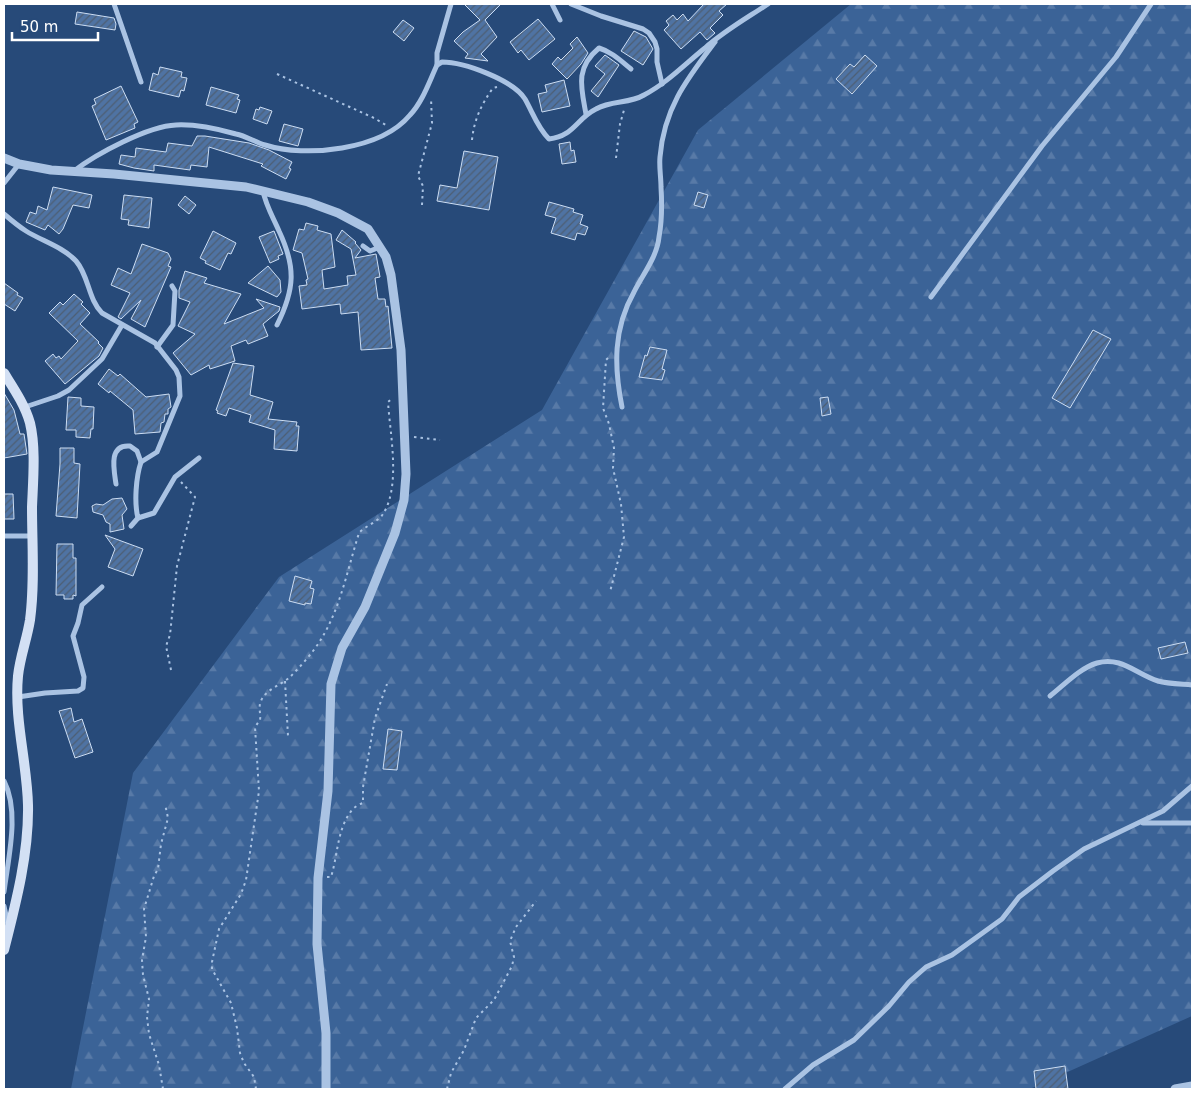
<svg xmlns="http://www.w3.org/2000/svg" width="1196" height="1093" font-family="'DejaVu Sans',sans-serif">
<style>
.forest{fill:url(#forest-firs)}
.building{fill:url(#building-hatch);stroke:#ccddf3}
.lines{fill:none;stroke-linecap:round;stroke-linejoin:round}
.path{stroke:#aac3e3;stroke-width:2;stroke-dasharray:2.5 4;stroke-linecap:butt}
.minor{stroke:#aac3e3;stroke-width:5}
.tertiary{stroke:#aac3e3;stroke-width:9}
.secondary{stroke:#d3e0f4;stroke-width:10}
</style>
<defs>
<pattern id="forest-firs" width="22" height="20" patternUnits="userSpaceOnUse" patternTransform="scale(1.25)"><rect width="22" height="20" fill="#3b6397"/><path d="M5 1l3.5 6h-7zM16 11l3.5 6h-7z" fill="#587aa7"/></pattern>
<pattern id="building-hatch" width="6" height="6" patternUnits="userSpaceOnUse" patternTransform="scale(1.25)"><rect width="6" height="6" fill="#4f73a3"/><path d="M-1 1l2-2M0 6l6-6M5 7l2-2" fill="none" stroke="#4d5e73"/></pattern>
</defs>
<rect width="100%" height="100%" fill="#274a79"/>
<!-- forest -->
<path class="forest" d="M851 4H1192V1016L1032 1088 1015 1089H71L133 773 279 577 542 410 698 130Z"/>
<!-- building -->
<g class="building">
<path d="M464 4H501L485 20 497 37 481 54 488 61 465 58 468 54 454 41 463 32 480 20Z"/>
<path d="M704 4H727L719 11 723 15 710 28 715 33 707 40 700 32 681 49 664 30 669 25 666 21 673 15 677 20 683 14 688 21Z"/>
<path d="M77 12 114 18 116 24 115 30 75 24Z"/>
<path d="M538 19 555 39 529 60 521 50 518 53 510 42Z"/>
<path d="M403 20 414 28 404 41 393 32Z"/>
<path d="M634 31 646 37 653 49 643 65 621 51Z"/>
<path d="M577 37 588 53 581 64 567 79 552 64 558 57 561 60 573 48 570 44Z"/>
<path d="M605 55 619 65 598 97 591 91 605 74 595 66Z"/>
<path d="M865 55 877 66 852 94 836 79 850 64 854 67Z"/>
<path d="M160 67 182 72 181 77 187 78 184 91 181 90 179 97 149 90 153 73 158 75Z"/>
<path d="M564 80 570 106 542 112 538 94 547 92 545 85Z"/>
<path d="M121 86 138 122 134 124 135 128 106 140 92 106 96 104 94 99Z"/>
<path d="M211 87 239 95 237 99 240 100 236 113 206 105Z"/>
<path d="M260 107 272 111 267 124 253 119 256 109 259 110Z"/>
<path d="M284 124 303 129 298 146 279 141Z"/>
<path d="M197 136H205L249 143 269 150 292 162 289 168 291 169 286 179 261 166 263 164 209 147 207 167 191 165 190 170 154 165V171L134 168 119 164 121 155 135 157 136 148 166 152 168 143 192 146Z"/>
<path d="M570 142 571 151 574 150 576 162 562 164 559 144Z"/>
<path d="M464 151 498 157 489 210 437 201 440 185 457 188Z"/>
<path d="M53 187 92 195 89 208 73 205 63 229 59 234 48 225 45 230 26 222 30 212 36 214 38 206 47 210Z"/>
<path d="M698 192 708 195 704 208 694 205Z"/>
<path d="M124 195 152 198 149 228 128 225 129 220 121 219Z"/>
<path d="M185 196 196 205 189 214 178 205Z"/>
<path d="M549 202 574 209 573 212 583 215 580 224 588 227 585 235 577 233 575 240 551 233 556 218 545 215Z"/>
<path d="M306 223 318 226 317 230 331 234 335 267 322 270 324 289 348 285 347 276 356 275 351 249 336 240 342 230 356 242 355 243 361 250 355 258 376 254 380 277 375 278 378 299H385L386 307 388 306 392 348 361 350 358 312 341 314 340 304 302 309 299 286 307 285 306 280 308 279 302 253 293 250 299 229 304 230Z"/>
<path d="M213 231 236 243 231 254 228 253 220 270 205 263 206 261 200 258Z"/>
<path d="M274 231 283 254 278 256 279 259 270 263 259 237Z"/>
<path d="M142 244 168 253 171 259 168 266 171 267 145 327 131 319 141 300 121 319 118 317 130 293 111 285 118 268 131 274Z"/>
<path d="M268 266 280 280 281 292 277 297 248 283Z"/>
<path d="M185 271 207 278 204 283 241 294 224 324 264 308 256 299 280 307 279 311 263 324 268 336 248 344 246 340 231 346 235 361 210 369 209 365 191 375 173 353 195 334 178 326 190 302 179 298V290Z"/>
<path d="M4 283 18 293 17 295 23 298 15 311 4 304Z"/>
<path d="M74 294 83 302 81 304 90 313 80 324 99 342 98 343 103 348 99 356 65 384 45 361 53 354 56 358 59 356 61 359 78 341 49 313 60 302 63 305Z"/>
<path d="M1093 330 1111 339 1070 408 1052 398Z"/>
<path d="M650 347 667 350 662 369 665 370 662 380 639 377 645 355 647 356Z"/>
<path d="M233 363 254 366 250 395 273 402 268 419 297 422 296 426H299L297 451 274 449 275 430 249 422 251 415 229 408 226 416 217 413 218 411 216 410Z"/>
<path d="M109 369 118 376 120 374 146 397 169 394 171 407 168 409V414H165L164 422 161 423 160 432 135 434 133 410 110 391 109 393 98 384Z"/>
<path d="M4 393 14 410 20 434H24L27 454 4 458Z"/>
<path d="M68 397 81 398V406L94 407 93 429H91L90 438 76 437V430H66Z"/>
<path d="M828 397 831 414 822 416 820 398Z"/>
<path d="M60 448H74V463L80 464 77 518 56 516 60 464Z"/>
<path d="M4 494H13L14 519H4Z"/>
<path d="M122 498 127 509 122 515 124 529 110 532V524L106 522 103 515 93 512 92 506 96 504 103 505 112 499Z"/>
<path d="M105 535 143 549 133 576 108 567 115 549Z"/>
<path d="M57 544H73V558H76V596L73 595V599H64V595H56Z"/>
<path d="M295 576 312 581 310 588 314 589 311 604 305 603V605L289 601Z"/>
<path d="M1185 642 1188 653 1161 659 1158 648Z"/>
<path d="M71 708 74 722 82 719 93 752 75 758 59 711Z"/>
<path d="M388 729 402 731 397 770 383 769Z"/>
<path d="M1065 1066 1068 1089H1036L1034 1071Z"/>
</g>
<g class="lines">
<!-- path -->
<g class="path">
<path d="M277 74 374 118 386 125"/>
<path d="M472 140C474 120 481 105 493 88L497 87"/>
<path d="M616 158 620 124 624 110"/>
<path d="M422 205 423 186 418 176 432 123 431 98"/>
<path d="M608 358 606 360 603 408 609 424 614 448 613 468 621 504 624 537 610 592"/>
<path d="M414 437 440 440"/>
<path d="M171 670 166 646 170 635 177 566 195 497 181 482"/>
<path d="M285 681 288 736"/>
<path d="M327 877H331C338 855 337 827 353 809 356 806 360 804 363 803V787L375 718 387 684"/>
<path d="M163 1089 159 1065 149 1034 147 1017 149 999 143 975 142 960 146 937 144 909 154 876 158 869 161 844 168 818 165 804"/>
<path d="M256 1089 254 1077 244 1063 240 1053 237 1028 231 1003 212 969V962L219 929 241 894 246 880 259 791 255 727 260 720C261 714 258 707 261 701 265 690 281 685 290 677 298 669 306 660 313 651 339 617 346 574 359 533 365 526 378 522 383 514 401 486 390 434 388 402L393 398"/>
<path d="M447 1089 451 1073 464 1050 476 1018 494 1000 512 966 514 957 510 941 516 927 536 901"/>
</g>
<!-- minor -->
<g class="minor">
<path d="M114 4 141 82"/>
<path d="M552 4 560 20"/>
<path d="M571 4 601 16 643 29 649 33 655 42 657 49V62L662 84"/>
<path d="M437 65V53L451 4"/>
<path d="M586 114C581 87 575 68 599 48 612 52 621 61 631 69"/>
<path d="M74 171C96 154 148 126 176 125 195 124 218 129 236 134 246 136 255 142 265 145 306 158 381 150 410 115 423 101 429 82 437 65L442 62C464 62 513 80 525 99 533 113 537 127 549 139 574 136 576 119 596 109 612 100 629 104 644 95 667 83 685 64 705 48 724 31 747 18 768 4"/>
<path d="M4 183 19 164"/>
<path d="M263 191C266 206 273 217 279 231 296 267 295 289 277 325"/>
<path d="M4 214C11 220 18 226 26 231 42 241 63 247 76 261 89 276 88 299 102 313L155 343 176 370 179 377 180 396 157 452 141 462C136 477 134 503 138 518L154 513 175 477 199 458"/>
<path d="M363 246 370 251 380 247"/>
<path d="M931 297 1042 146 1116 57 1151 4"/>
<path d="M157 347 173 325 175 291 172 286"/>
<path d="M25 407 58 396 69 390 102 359 122 325"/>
<path d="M622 407C614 367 613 329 634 292 643 274 657 257 659 237 662 221 662 203 661 187 661 177 659 167 660 157 664 108 687 79 715 42"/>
<path d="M116 484C114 470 108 444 130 446L137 451 141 462"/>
<path d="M131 526 138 518"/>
<path d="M4 536H32"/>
<path d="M1050 696C1064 685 1080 668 1097 663 1121 656 1136 674 1158 681 1168 684 1181 684 1192 685"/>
<path d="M18 697 45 693 78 691 83 688 84 677 73 636 78 623 82 605 102 587"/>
<path d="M4 781C20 812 8 859 4 892"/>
<path d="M1143 823H1192"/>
<path d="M4 906 8 925"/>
<path d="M785 1089 813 1065 854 1040 889 1006 909 982 926 967 952 955 1002 919 1019 897 1053 871 1084 849 1163 811 1192 786"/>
</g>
<!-- tertiary -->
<g class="tertiary">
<path d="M4 158 19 164 51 170 114 174 246 187 308 202 338 213 368 229 386 257 391 275 401 350 406 474 404 500 395 533 365 607 342 648 331 684 328 791 318 878 317 944 326 1033V1089"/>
<path d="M1175 1089 1192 1086"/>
</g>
<!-- secondary -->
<path class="secondary" d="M4 373C14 389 25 405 30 423 36 448 33 481 32 507 32 544 35 583 30 620 27 639 20 657 18 676 14 719 27 762 28 805 29 853 16 903 4 950"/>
</g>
<!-- border -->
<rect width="1196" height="1093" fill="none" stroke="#ffffff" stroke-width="10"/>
<!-- scale -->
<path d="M12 32v8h86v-8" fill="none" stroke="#ffffff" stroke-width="2.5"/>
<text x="20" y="32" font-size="15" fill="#ffffff" stroke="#274a79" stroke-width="4" paint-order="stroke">50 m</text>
</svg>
